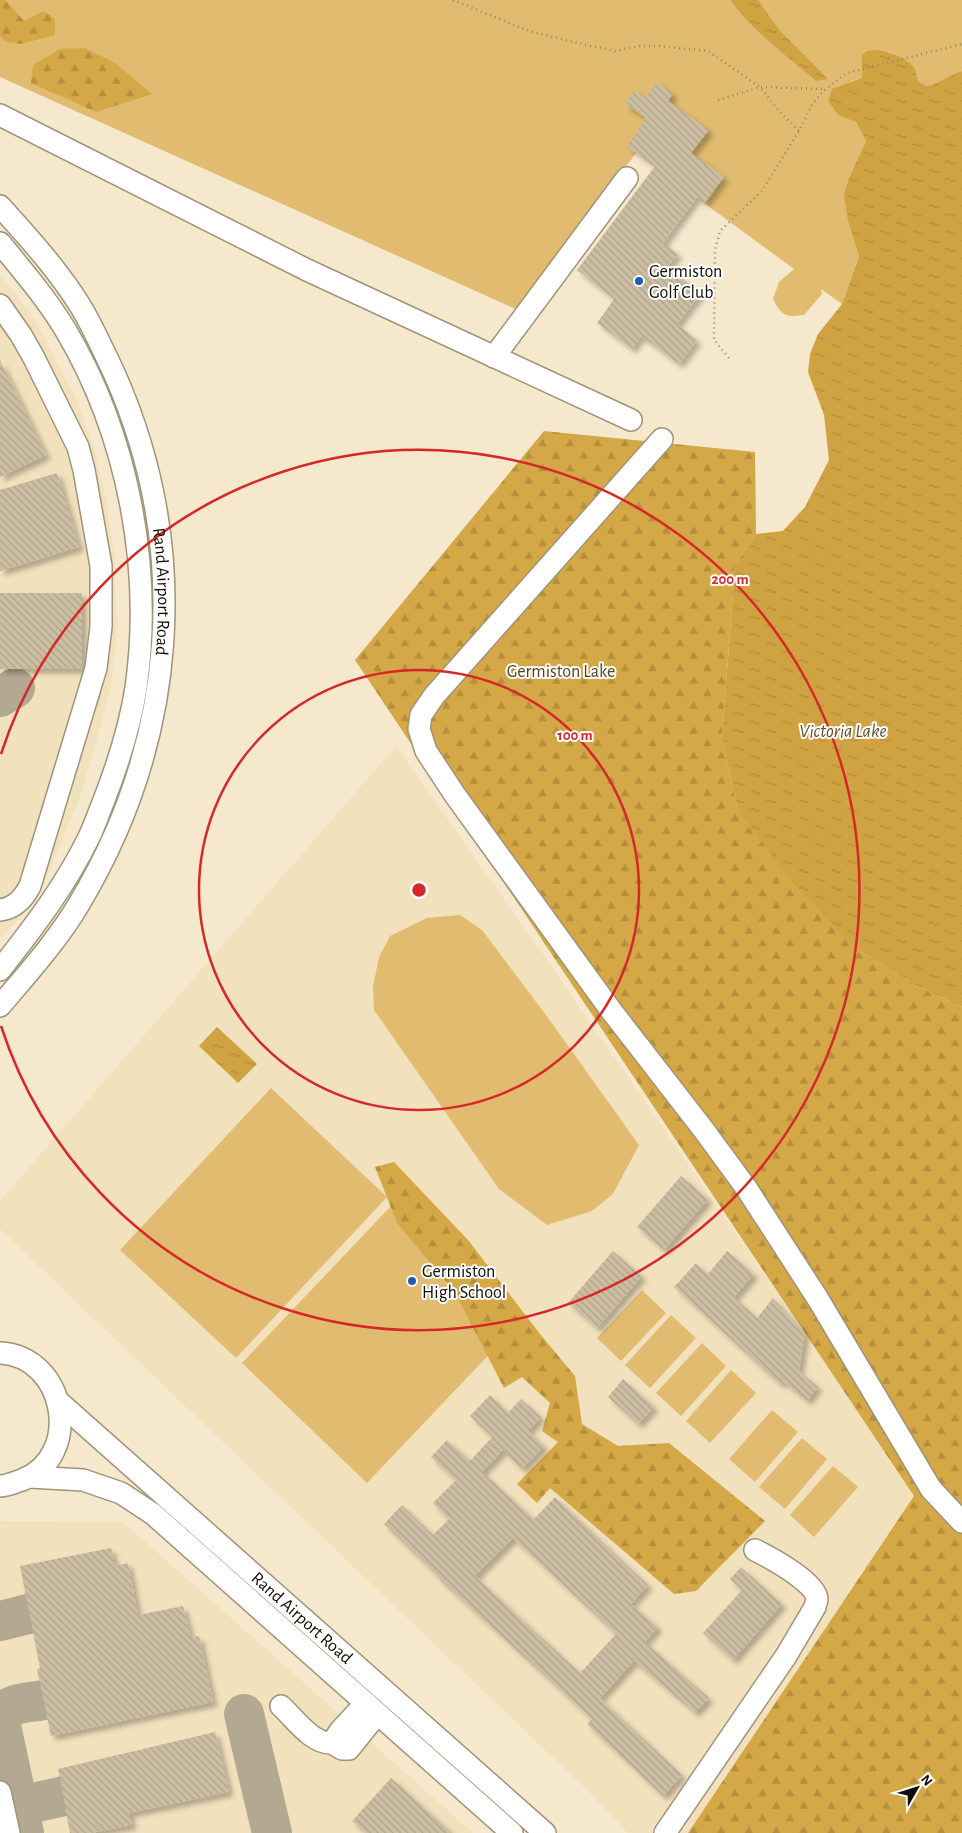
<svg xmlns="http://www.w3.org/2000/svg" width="962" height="1833" font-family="'Alegreya Sans',sans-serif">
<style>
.built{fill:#f2e1bd}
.grass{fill:#e1bb6f}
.forest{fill:url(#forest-firs)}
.water{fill:url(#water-ripples)}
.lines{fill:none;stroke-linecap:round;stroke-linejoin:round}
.taxiway{stroke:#b3a892;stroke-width:40}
.building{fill:url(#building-back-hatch);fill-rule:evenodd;filter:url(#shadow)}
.minor-casing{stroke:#a09379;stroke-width:24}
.path{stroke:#918774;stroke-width:2.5;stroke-dasharray:1 4;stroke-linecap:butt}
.minor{stroke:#fff;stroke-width:21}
.ring{fill:none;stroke:#d62828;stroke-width:2.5}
.poi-dot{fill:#1d5dae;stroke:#fff;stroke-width:2}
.labels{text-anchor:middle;stroke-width:4;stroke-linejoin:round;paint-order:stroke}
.poi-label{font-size:18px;fill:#110c04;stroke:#fff;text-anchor:start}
.street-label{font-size:18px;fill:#110c04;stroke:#fff}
.park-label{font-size:18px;fill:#55421a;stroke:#fff}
.water-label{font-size:19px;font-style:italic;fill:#604d25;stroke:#fff}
.centre{fill:#d62828;stroke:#fff;stroke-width:2.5}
.ring-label{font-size:15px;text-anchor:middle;font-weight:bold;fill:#d62828;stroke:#fff;stroke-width:4;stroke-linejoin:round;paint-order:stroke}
</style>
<defs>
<pattern id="forest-firs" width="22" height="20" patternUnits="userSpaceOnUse" patternTransform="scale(1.25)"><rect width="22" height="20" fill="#d5a847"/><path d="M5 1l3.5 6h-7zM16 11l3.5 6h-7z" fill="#b68f3c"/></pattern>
<pattern id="water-ripples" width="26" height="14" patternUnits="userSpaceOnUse" patternTransform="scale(1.25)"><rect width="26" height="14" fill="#d0a342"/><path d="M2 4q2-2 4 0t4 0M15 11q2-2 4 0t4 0" fill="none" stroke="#b28b38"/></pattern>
<pattern id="building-back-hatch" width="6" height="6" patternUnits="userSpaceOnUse" patternTransform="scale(1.25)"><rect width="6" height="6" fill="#ccbea3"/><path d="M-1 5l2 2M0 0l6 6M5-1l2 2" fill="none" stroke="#aea28b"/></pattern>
<filter id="shadow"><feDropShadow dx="4.5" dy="4.5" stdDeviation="2.5" flood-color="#0004"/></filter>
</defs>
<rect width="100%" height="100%" fill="#f6e8cc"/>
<!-- built -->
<g class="built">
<path d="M0 275 31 314 40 329 76 399 94 447 107 503 114 551 117 626 112 681 97 740 79 799 40 893 31 906 0 938Z"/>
<path d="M396 746 545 957 805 1333 914 1496 688 1833H628L587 1790 0 1229V1201Z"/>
<path d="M0 1521 123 1522 473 1833H0Z"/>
</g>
<!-- grass -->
<g class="grass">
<path d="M0 0H962V71C949 75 940 83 927 86L918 81 915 69 908 61 892 53 879 50 862 55V74L861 78 851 81 839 116 856 122 866 141 851 173 848 221 859 255 842 304 821 289 822 294 804 315C786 317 782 317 773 299L779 282 794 269 636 153 518 310 0 77Z"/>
<path d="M460 915 482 930 546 1015 639 1145 613 1194 592 1211 547 1225 499 1189 374 1010 373 987 379 957 390 936 427 918Z"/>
<path d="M271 1088 387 1197 236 1358 120 1250Z"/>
<path d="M393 1204 518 1324 367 1483 242 1363Z"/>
<path d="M642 1290 666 1313 621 1361 597 1338Z"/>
<path d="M671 1315 696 1338 650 1388 625 1365Z"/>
<path d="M702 1343 726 1366 681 1416 656 1393Z"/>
<path d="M731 1370 756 1393 710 1443 686 1421Z"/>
<path d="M772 1410 798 1432 755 1482 729 1459Z"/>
<path d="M802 1438 827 1459 785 1509 759 1487Z"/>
<path d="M833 1466 858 1487 814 1537 790 1515Z"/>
</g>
<!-- forest -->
<g class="forest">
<path d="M0 0H5L24 21 44 11 55 19V35L21 44 6 42 0 36Z"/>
<path d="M85 48 115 63 152 94 96 112 31 83 33 65 60 49Z"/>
<path d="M544 431 755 452 756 534 735 564 722 739 737 807 855 948 917 986 962 1007V1833H688L914 1496 355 660Z"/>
<path d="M394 1162 468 1240 540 1334 575 1376 582 1424 618 1446 669 1443 765 1521 696 1591 674 1594 550 1488 537 1503 517 1484 558 1442 542 1431 550 1403 522 1377 504 1388 454 1291 397 1223 375 1167Z"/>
</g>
<!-- water -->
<g class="water">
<path d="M730 0H758L780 31 828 79 816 81C785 55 754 32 730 0Z"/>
<path d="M879 50C891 53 908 57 915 69 916 72 917 78 918 81L927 86C940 83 949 75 962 71V1007L917 986 855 948 786 875 737 807 722 739 735 564 756 534 783 531 805 507 829 460 824 415 808 372 810 354 818 334 842 304 859 256 848 221 844 194 851 173 866 141 856 122 839 116 828 101 832 89 861 78 862 74V55L867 51Z"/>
<path d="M217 1027 257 1064 238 1083 199 1046Z"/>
</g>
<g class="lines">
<!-- taxiway -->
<g class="taxiway">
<path d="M0 697 15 688"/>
<path d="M0 1621 28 1614"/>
<path d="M244 1714 272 1833"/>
<path d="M0 1721 24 1833"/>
<path d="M0 1722C1 1702 28 1703 44 1700"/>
<path d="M20 1815 21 1809 24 1805 64 1796"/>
</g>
</g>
<!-- building -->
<g class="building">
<path d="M657 82 673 94 668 101 709 130 691 153 724 177 705 203 697 197 663 243 678 254 667 267 701 293 677 324 697 340 679 364 641 336 632 349 597 323 614 299 577 270 655 166 627 147 646 118 625 104 634 91 645 98Z"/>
<path d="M0 360 46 455 0 477Z"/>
<path d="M57 473 79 547 0 571V490Z"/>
<rect x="0" y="593" width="82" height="76"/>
<path d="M681 1176 708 1199 664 1250 637 1227Z"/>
<path d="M613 1251 642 1276 597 1328 568 1303Z"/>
<path d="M727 1251 754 1274 734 1297 757 1318 773 1298 805 1333 799 1371 818 1387 807 1401 783 1381 780 1384 674 1287 696 1263 708 1274Z"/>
<path d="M623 1379 654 1407 638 1424 608 1397Z"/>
<path d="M490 1395 508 1413 521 1399 541 1417 528 1431 544 1446 522 1469 503 1450 482 1472 534 1519 555 1497 648 1585 631 1604 658 1627 645 1642 709 1698 695 1713 634 1661 600 1698 682 1775 663 1796 587 1724 592 1719 439 1579 440 1578 384 1524 402 1505 433 1535 449 1519 433 1503 456 1480 431 1457 447 1440 470 1461 492 1437 470 1416ZM513 1538 616 1634 580 1673 475 1576Z"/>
<path d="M111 1548 115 1566 128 1563 138 1615 183 1606 191 1638 199 1636 213 1702 51 1736 37 1669 40 1668 20 1566Z"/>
<path d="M741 1567 782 1604 733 1660 703 1633 742 1590 730 1579Z"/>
<path d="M215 1732 229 1792 129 1813 132 1825 91 1833H70L58 1769Z"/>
<path d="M391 1778 452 1833H366L352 1821Z"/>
</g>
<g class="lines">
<!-- minor casing -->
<g class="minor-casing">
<g id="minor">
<path d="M0 115 307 270 631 420"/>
<path id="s1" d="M0 206C29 238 58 270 81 307 94 329 104 352 115 375 192 550 177 740 79 904 57 941 28 973 0 1006"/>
<path d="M0 243C23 271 46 298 65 329 128 435 153 567 136 688 130 726 118 764 104 800 99 812 95 825 89 837 66 885 33 928 0 970"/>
<path d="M0 305 21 335 34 358 78 447 84 470 101 566V627L96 668 30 886C23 899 15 908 0 910"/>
<path d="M494 357 627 178"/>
<path d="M662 439 434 696 421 715 419 729 426 751 455 795 610 1009 703 1129 747 1189 818 1299 931 1489 962 1522"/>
<path d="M0 1353C66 1356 84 1456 22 1480 15 1482 8 1486 0 1486"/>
<path id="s2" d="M59 1402 545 1833"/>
<path d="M30 1477 83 1480 121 1493 153 1514 512 1833"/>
<path d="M366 1703 340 1731 332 1743 342 1749H349L377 1714"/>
<path d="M281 1706C295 1719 312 1744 332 1743"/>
<path d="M0 1792 9 1833"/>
<path d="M665 1833 786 1656 815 1607C815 1604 817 1602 817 1599 816 1582 769 1557 755 1550"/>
</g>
</g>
<!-- path -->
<g class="path">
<path d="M453 0 529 31 586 45 615 51 640 46H659L708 51 760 87 779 111 799 131"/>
<path d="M718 100 760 87 825 89"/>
<path d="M729 358 714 340 715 250 720 231 762 191 799 131 812 105 823 91 847 73 962 44"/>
</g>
<!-- minor -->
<use href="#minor" class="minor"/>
</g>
<!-- distance rings -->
<g class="ring">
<circle cx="419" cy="890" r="220"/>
<path d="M1 754A440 440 0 1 1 1 1026"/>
</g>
<!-- markers -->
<g class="poi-dot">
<circle cx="639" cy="281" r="5"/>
<circle cx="412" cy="1281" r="5"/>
</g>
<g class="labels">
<!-- poi labels -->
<g class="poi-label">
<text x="649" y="277">Germiston<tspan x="649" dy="21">Golf Club</tspan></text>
<text x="422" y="1277">Germiston<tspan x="422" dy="21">High School</tspan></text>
</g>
<!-- street labels -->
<g class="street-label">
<text dy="6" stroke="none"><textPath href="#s1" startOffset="429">Rand Airport Road</textPath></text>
<text dy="6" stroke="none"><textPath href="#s2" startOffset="325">Rand Airport Road</textPath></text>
</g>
<!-- park labels -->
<g class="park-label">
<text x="561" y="677">Germiston Lake</text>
</g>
<!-- water labels -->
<g class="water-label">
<text x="843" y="737">Victoria Lake</text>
</g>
</g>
<circle cx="419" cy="890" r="8" class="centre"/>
<g class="ring-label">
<text x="730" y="584">200 m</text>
<text x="575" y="740">100 m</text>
</g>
<!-- north arrow -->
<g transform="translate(917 1788) rotate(51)" stroke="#ffffff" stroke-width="4" paint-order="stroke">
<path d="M0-4L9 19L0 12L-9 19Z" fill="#110c04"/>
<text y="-8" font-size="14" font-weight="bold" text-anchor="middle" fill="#110c04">N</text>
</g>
</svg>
